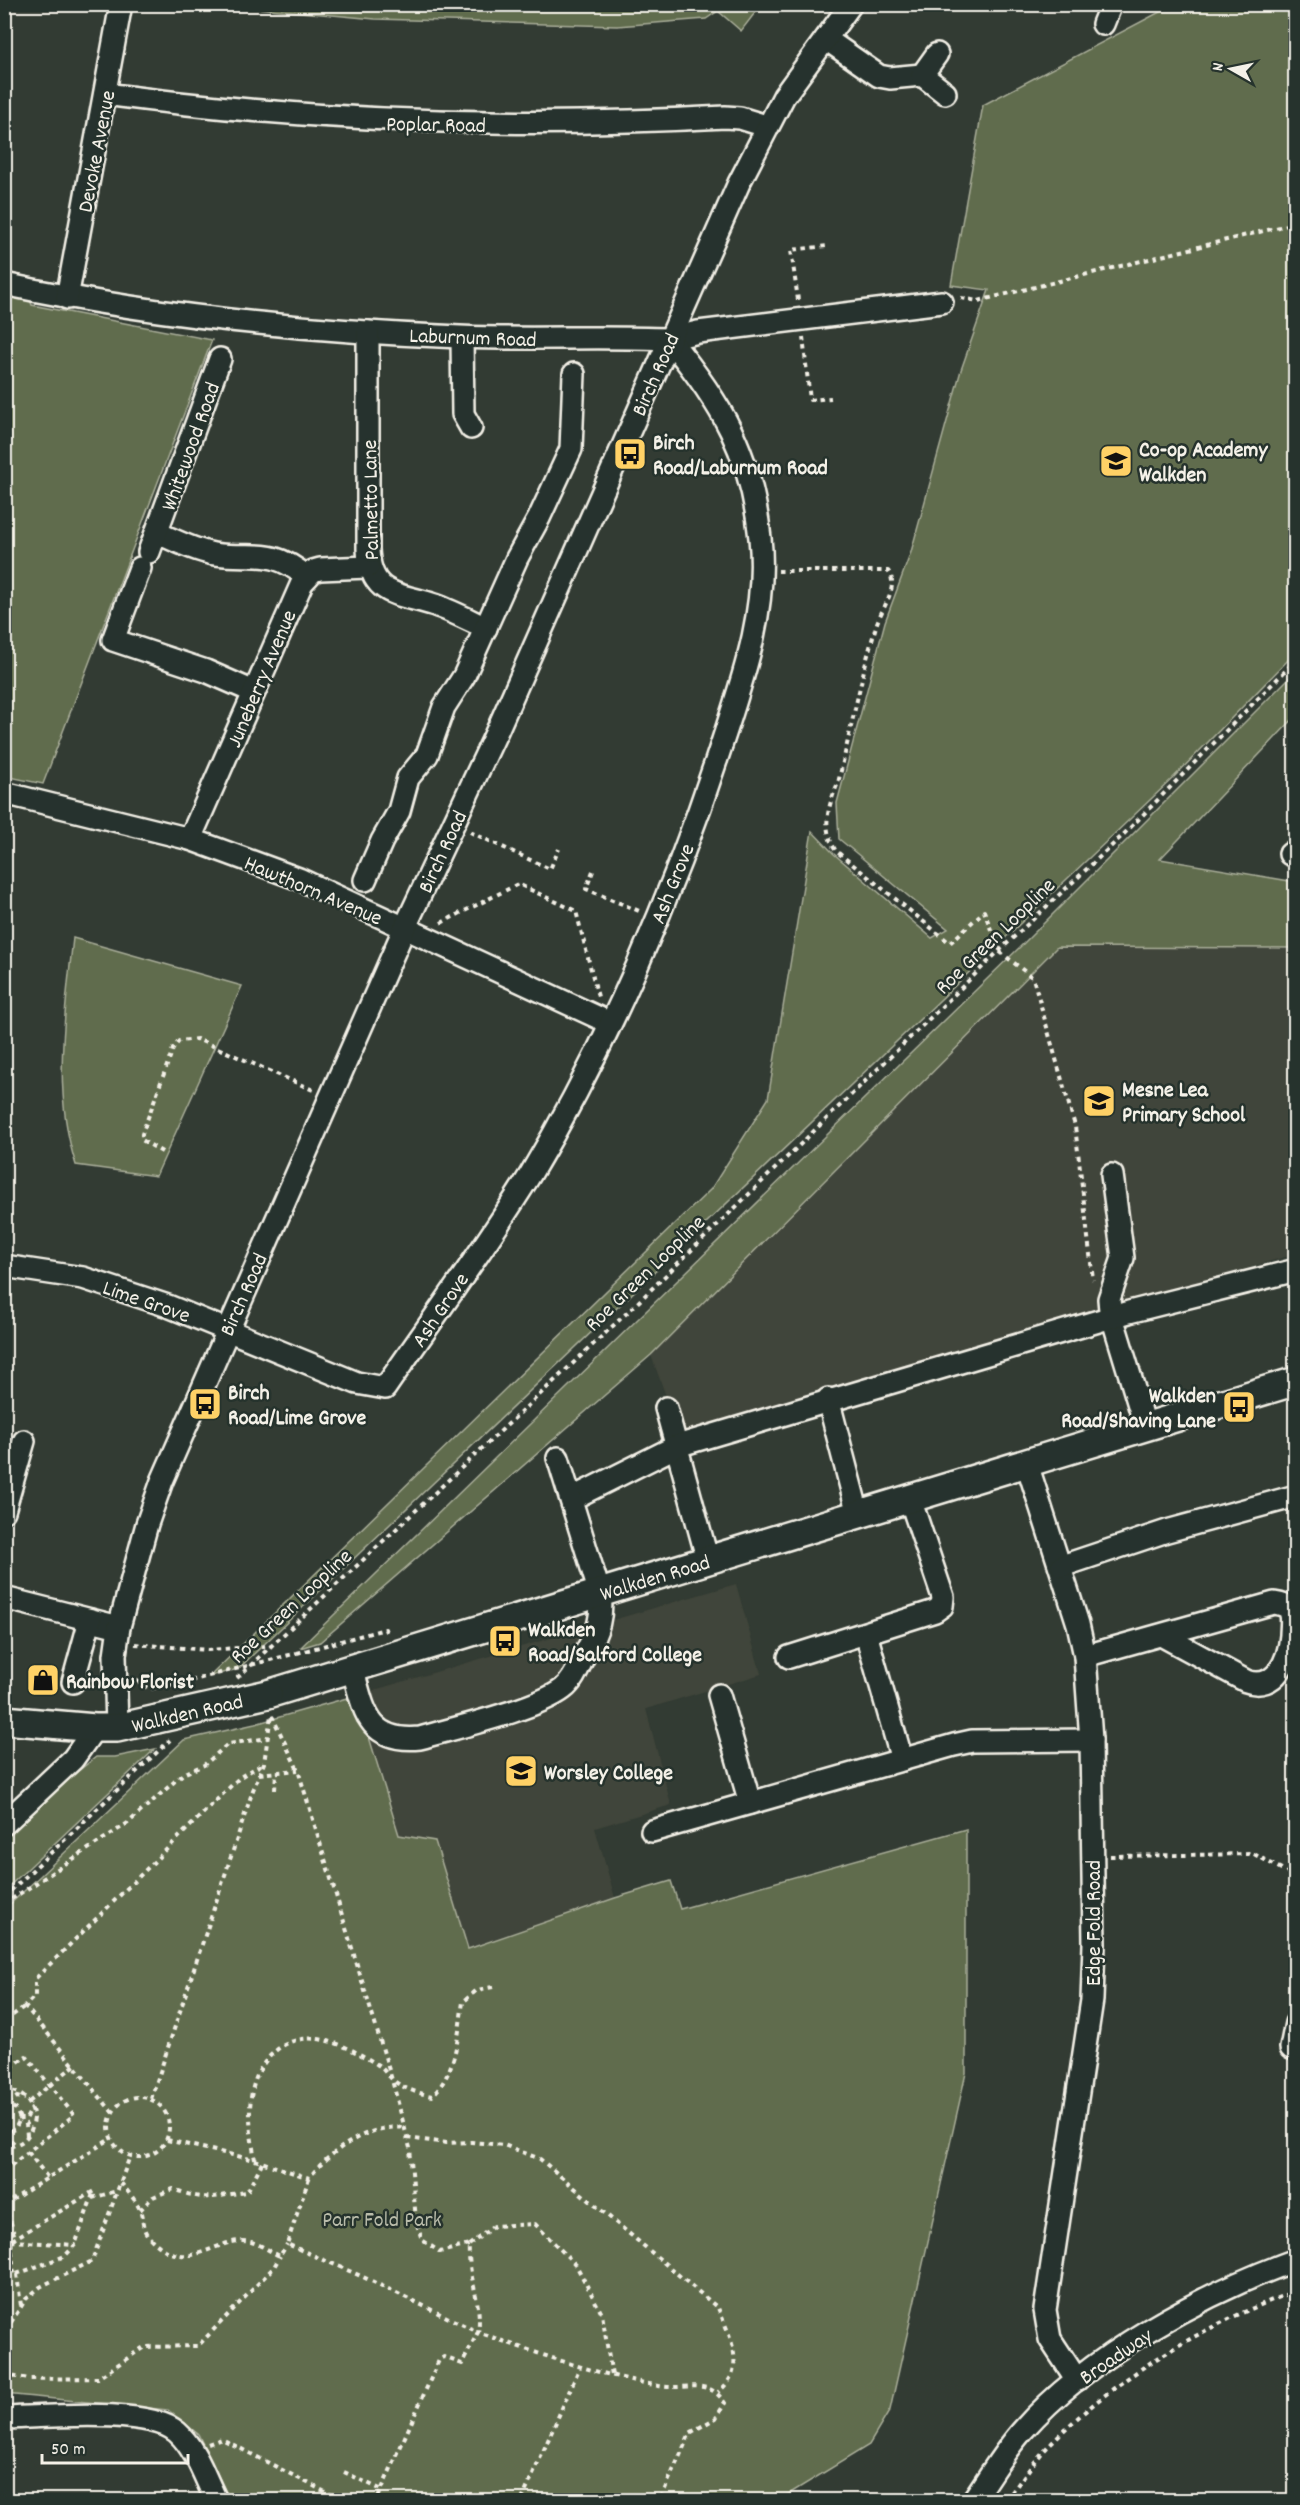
<svg xmlns="http://www.w3.org/2000/svg" width="1300" height="2505" font-family="Dekko,sans-serif">
<style>
.built{fill:#40453a}
.green{fill:#606c4d;stroke:#aaae9a;stroke-width:1.5}
.lines{fill:none;stroke-linecap:round;stroke-linejoin:round}
.minor-casing{stroke:#f4f1e8;stroke-width:26}
.major-casing{stroke:#f4f1e8;stroke-width:32}
.path{stroke:#f4f1e8;stroke-width:4;stroke-dasharray:4.5 4.5;stroke-linecap:butt}
.minor{stroke:#26332d;stroke-width:21}
.major{stroke:#26332d;stroke-width:27}
.major-bridge-casing{stroke:#f4f1e8;stroke-width:32;stroke-linecap:butt}
.path-bridge{stroke:#f4f1e8;stroke-width:4;stroke-dasharray:4.5 4.5;stroke-linecap:butt}
.major-bridge{stroke:#26332d;stroke-width:27}
.labels{text-anchor:middle;stroke-width:5;stroke-linejoin:round;paint-order:stroke}
.street-label{font-size:22px;fill:#f4f1e8;stroke:#26332d}
.poi-label{font-size:22px;font-weight:bold;fill:#f4f1e8;stroke:#26332d;text-anchor:start}
.park-label{font-size:22px;fill:#b9bcaa;stroke:#26332d}
</style>
<rect width="100%" height="100%" fill="#323b33"/>
<filter id="ink" filterUnits="userSpaceOnUse"><feTurbulence type="fractalNoise" baseFrequency=".0167" numOctaves="2"/><feDisplacementMap in="SourceGraphic" scale="12" xChannelSelector="R" yChannelSelector="G"/><feConvolveMatrix kernelMatrix="1 2 1 2 8 2 1 2 1" color-interpolation-filters="sRGB"/></filter>
<g filter="url(#ink)">
<!-- built -->
<g class="built">
<path d="M1058 947 1295 948V1254L681 1437 651 1355Z"/>
<path d="M736 1584 761 1674 646 1709 671 1805 595 1828 615 1898 468 1949 435 1841 399 1835 369 1737 357 1722 347 1698Z"/>
</g>
<!-- green -->
<g class="green">
<path d="M225 5H761L741 31 718 11 706 19 617 26 375 19Z"/>
<path d="M1173 5H1295V653L1172 779 238 1669 210 1676 711 1189 768 1099 812 831 834 854 932 938 948 929 839 839 837 803 885 622 911 552 961 370 989 290 951 285 983 105Z"/>
<path d="M5 294 30 300 32 305 212 340 43 784 5 776Z"/>
<path d="M1295 672V717L1160 859 1295 882V948L1057 947 651 1355 320 1642 300 1648 1021 946Z"/>
<path d="M73 938 242 986 156 1176 76 1165C52 1091 65 1014 73 938Z"/>
<path d="M347 1698 357 1722 369 1737 399 1835 435 1841 468 1949 615 1898 671 1881 680 1909 966 1829V2073L890 2410 869 2445 779 2500H230L198 2434 168 2410 5 2394V1909L184 1740 255 1724Z"/>
<path d="M155 1749 5 1890V1836L49 1794 96 1757H115Z"/>
</g>
<g class="lines">
<!-- minor casing -->
<g class="minor-casing">
<g id="minor">
<path d="M1103 24 1111 4"/>
<path d="M826 39 879 76 890 78 922 75"/>
<path d="M937 54 922 75 945 93"/>
<path d="M105 94C314 122 515 129 725 117L740 118 766 126"/>
<path d="M4 284C154 316 307 331 460 337 530 340 600 336 669 339L698 332 942 302"/>
<path d="M67 298 121 4"/>
<path d="M368 332V549C370 597 398 593 435 605 452 611 469 620 486 628"/>
<path d="M462 338 463 414 471 428"/>
<path d="M157 533C175 540 195 551 214 554 256 560 269 546 307 577"/>
<path d="M149 552 220 359"/>
<path d="M140 568 113 640 206 671 254 692"/>
<path d="M4 793 190 839 299 879 610 1023"/>
<path d="M190 839 302 583 313 571 320 569 368 567"/>
<path d="M1290 854 1296 850"/>
<path d="M365 880 382 841 399 811 408 778 427 755 444 707 464 676 517 558 539 518 571 449 574 374"/>
<path d="M1112 1175 1123 1258 1109 1299 1110 1310 1145 1425"/>
<path d="M4 1266 83 1278 168 1306 357 1383 385 1388C434 1317 485 1248 530 1175 608 1045 673 893 720 749 742 681 768 610 760 538 751 453 722 404 669 339"/>
<path d="M828 1399 858 1514"/>
<path d="M666 1408 708 1561"/>
<path d="M1027 1464 1078 1624 1085 1656 1091 1740 1094 1944 1092 2000 1045 2310 1050 2339 1077 2380"/>
<path d="M571 1499 677 1446 1129 1312 1296 1270"/>
<path d="M4 1511 24 1441"/>
<path d="M1062 1566 1167 1531 1296 1496"/>
<path d="M4 1598 119 1627"/>
<path d="M867 1637 902 1760"/>
<path d="M1085 1656 1274 1603C1280 1604 1287 1605 1290 1611 1293 1618 1291 1628 1291 1635 1289 1659 1276 1692 1246 1681L1163 1636"/>
<path d="M789 1657 935 1611 942 1606 943 1597 910 1499"/>
<path d="M353 1670C364 1711 368 1743 420 1738 454 1728 537 1709 563 1689 575 1680 580 1663 587 1650 598 1631 603 1616 600 1594L558 1458"/>
<path d="M73 1682 90 1620"/>
<path d="M719 1695 750 1803"/>
<path d="M117 1728 115 1655 119 1627 147 1524 162 1481 405 927 497 731 739 183 784 96 851 4"/>
<path d="M4 1824 73 1759 95 1728"/>
<path d="M652 1831 954 1745 972 1741 1091 1740"/>
<path d="M1291 2048 1296 2023"/>
<path d="M4 2418C45 2417 148 2407 177 2432 196 2449 205 2478 216 2500"/>
<path d="M973 2500C989 2477 1004 2451 1023 2430 1088 2356 1204 2293 1296 2260"/>
</g>
</g>
<!-- major casing -->
<g class="major-casing">
<g id="major">
<path id="s1" d="M268 1694 1296 1381"/>
<path d="M4 1720 95 1728H117L157 1719"/>
</g>
</g>
<!-- path -->
<g class="path">
<path d="M961 298 978 301 1296 223"/>
<path d="M798 300 791 250 827 246"/>
<path d="M803 337 810 400 831 398"/>
<path d="M778 571H888C900 586 882 608 877 623 861 675 851 730 838 783 828 806 821 829 836 851L950 943 984 911 999 951 1033 978 1075 1126 1093 1280"/>
<path d="M470 832 550 869 559 849"/>
<path d="M593 871 586 889 639 911"/>
<path d="M441 923 518 884 576 911 598 997"/>
<path d="M162 1152 142 1140V1134L173 1049 179 1041 197 1039 313 1090"/>
<path d="M135 1644 207 1650 270 1646"/>
<path d="M297 1653 385 1629 387 1635"/>
<path d="M237 1678 631 1309 999 951 1121 837 1296 660"/>
<path d="M136 1680 149 1689 182 1683"/>
<path d="M272 1716 298 1770 392 2080 410 2148 416 2221 422 2240 440 2252 469 2245C467 2276 483 2304 478 2332 538 2354 596 2374 659 2386 686 2391 707 2376 725 2403L716 2418 690 2433 660 2500"/>
<path d="M259 1774 298 1770"/>
<path d="M275 1790 276 1772"/>
<path d="M1110 1856 1254 1854 1296 1877"/>
<path d="M4 1897 170 1740"/>
<path d="M4 1904 128 1823 183 1774 204 1765 228 1744 268 1738"/>
<path d="M4 2017 13 2015 25 2006"/>
<path d="M4 2073 26 2056 74 2115 4 2171"/>
<path d="M4 2090C23 2091 31 2101 34 2118 32 2135 23 2146 4 2147"/>
<path d="M4 2097 7 2104 17 2097 25 2099"/>
<circle cx="139" cy="2127" r="30"/>
<path d="M151 2099 253 1790 264 1763 271 1715"/>
<path d="M29 2102 75 2065"/>
<path d="M4 2104 16 2109 20 2119 15 2129 4 2133"/>
<path d="M113 2113 25 2006 35 1996V1979L240 1777 264 1763"/>
<path d="M4 2134 16 2145"/>
<path d="M27 2136 26 2124 20 2119H26L32 2108"/>
<path d="M407 2138 447 2143 471 2142 504 2145 540 2159 718 2308C730 2336 748 2369 718 2392"/>
<path d="M167 2140 255 2160 309 2178C330 2151 369 2123 405 2128"/>
<path d="M28 2152 48 2178"/>
<path d="M255 2160C249 2125 243 2083 271 2055 303 2023 345 2044 378 2065 383 2068 386 2074 391 2078 402 2089 418 2093 432 2096 457 2072 458 2034 463 2002L477 1990 493 1987"/>
<path d="M309 2178 287 2244 361 2276 478 2332 462 2364 444 2357 439 2360 377 2500"/>
<path d="M121 2183C127 2191 136 2200 140 2210 144 2221 141 2230 151 2239 191 2278 215 2234 251 2242 260 2244 271 2252 280 2256L287 2244"/>
<path d="M92 2198 117 2191"/>
<path d="M6 2204 15 2238"/>
<path d="M4 2205 112 2138"/>
<path d="M140 2210 153 2197 173 2189C211 2203 210 2196 247 2192L262 2163"/>
<path d="M12 2240 94 2191 75 2245"/>
<path d="M11 2241 75 2245 65 2256 14 2275Z"/>
<path d="M469 2245 494 2226 535 2224 576 2265 602 2314 612 2376"/>
<path d="M17 2274 21 2306"/>
<path d="M6 2330 26 2299 40 2287 92 2261 130 2156"/>
<path d="M4 2370 7 2367 5 2330"/>
<path d="M4 2375 29 2379 98 2378 144 2347 198 2346 274 2267 280 2256"/>
<path d="M208 2444 222 2439 341 2500"/>
<path d="M344 2472 382 2490"/>
<path d="M522 2500 579 2369"/>
<path d="M1006 2500C1023 2478 1038 2455 1058 2436 1125 2371 1208 2323 1296 2291"/>
</g>
<!-- minor -->
<use href="#minor" class="minor"/>
<!-- major -->
<use href="#major" class="major"/>
<!-- major-bridge casing -->
<g class="major-bridge-casing">
<path id="major-bridge" d="M157 1719 268 1694"/>
</g>
<!-- path-bridge -->
<path class="path-bridge" d="M182 1683 297 1653"/>
<!-- major-bridge -->
<use href="#major-bridge" class="major-bridge"/>
</g>
</g>
<!-- icons -->
<defs>
<g id="bus-square" transform="scale(1.725)"><rect x="-9" y="-9" width="18" height="18" rx="4" fill="#ffd166" stroke="#26332d"/><path d="M-5-6H5V4H4V6H2V4H-2V6H-4V4H-5ZM-3.5-4V0h7V-4ZM-3.5 1.2v1.5H-2V1.2ZM2 1.2v1.5H3.5V1.2Z" fill="#111"/></g>
<g id="school-square" transform="scale(1.725)"><rect x="-9" y="-9" width="18" height="18" rx="4" fill="#ffd166" stroke="#26332d"/><path d="M0-5L7-2L0 1L-7-2ZM-4 1L0 2.5L4 1V4Q0 6-4 4Z" fill="#111"/></g>
<g id="shop-square" transform="scale(1.725)"><rect x="-9" y="-9" width="18" height="18" rx="4" fill="#ffd166" stroke="#26332d"/><path d="M-5-2.5h2.3a2.7 3.5 0 0 1 5.4 0H5L5.5 6h-11ZM-1.5-2.5h3a1.5 2.3 0 0 0-3 0Z" fill="#111"/></g>
<g id="university-square" transform="scale(1.725)"><rect x="-9" y="-9" width="18" height="18" rx="4" fill="#ffd166" stroke="#26332d"/><path d="M0-5L7-2L0 1L-7-2ZM-4 1L0 2.5L4 1V4Q0 6-4 4Z" fill="#111"/></g>
</defs>
<g fill-rule="evenodd">
<use href="#bus-square" x="630" y="454"/>
<use href="#school-square" x="1116" y="461"/>
<use href="#school-square" x="1099" y="1101"/>
<use href="#bus-square" x="205" y="1404"/>
<use href="#bus-square" x="1239" y="1407"/>
<use href="#bus-square" x="505" y="1641"/>
<use href="#shop-square" x="43" y="1680"/>
<use href="#university-square" x="521" y="1771"/>
</g>
<g class="labels">
<!-- street labels -->
<g class="street-label">
<text transform="translate(436 123) rotate(1)" y="8">Poplar Road</text>
<text transform="translate(95 151) rotate(-79)" y="8">Devoke Avenue</text>
<text transform="translate(473 336) rotate(2)" y="8">Laburnum Road</text>
<text transform="translate(654 374) rotate(-66)" y="8">Birch Road</text>
<text transform="translate(189 446) rotate(-70)" y="8">Whitewood Road</text>
<text transform="translate(369 500) rotate(-91)" y="8">Palmetto Lane</text>
<text transform="translate(260 678) rotate(-67)" y="8">Juneberry Avenue</text>
<text transform="translate(441 851) rotate(-65)" y="8">Birch Road</text>
<text transform="translate(671 883) rotate(-68)" y="8">Ash Grove</text>
<text transform="translate(314 889) rotate(23)" y="8">Hawthorn Avenue</text>
<text transform="translate(994 935) rotate(-44)" y="8">Roe Green Loopline</text>
<text transform="translate(644 1272) rotate(-44)" y="8">Roe Green Loopline</text>
<text transform="translate(242 1294) rotate(-66)" y="8">Birch Road</text>
<text transform="translate(147 1300) rotate(19)" y="8">Lime Grove</text>
<text transform="translate(439 1309) rotate(-56)" y="8">Ash Grove</text>
<text dy="8" stroke="none"><textPath href="#s1" startOffset="404">Walkden Road</textPath></text>
<text transform="translate(290 1605) rotate(-43)" y="8">Roe Green Loopline</text>
<text transform="translate(187 1712) rotate(-13)" y="8">Walkden Road</text>
<text transform="translate(1092 1923) rotate(-90)" y="8">Edge Fold Road</text>
<text transform="translate(1115 2355) rotate(-34)" y="8">Broadway</text>
</g>
<!-- poi labels -->
<g class="poi-label">
<text x="653" y="449">Birch<tspan x="653" dy="25">Road/Laburnum Road</tspan></text>
<text x="1139" y="456">Co-op Academy<tspan x="1139" dy="25">Walkden</tspan></text>
<text x="1122" y="1096">Mesne Lea<tspan x="1122" dy="25">Primary School</tspan></text>
<text x="228" y="1399">Birch<tspan x="228" dy="25">Road/Lime Grove</tspan></text>
<text x="1216" y="1402" text-anchor="end">Walkden<tspan x="1216" dy="25">Road/Shaving Lane</tspan></text>
<text x="528" y="1636">Walkden<tspan x="528" dy="25">Road/Salford College</tspan></text>
<text x="66" y="1688">Rainbow Florist</text>
<text x="544" y="1779">Worsley College</text>
</g>
<!-- park labels -->
<g class="park-label">
<text x="382" y="2226">Parr Fold Park</text>
</g>
</g>
<!-- margin -->
<rect width="1300" height="2505" fill="none" stroke="#26332d" stroke-width="24"/>
<rect x="12" y="12" width="1276" height="2481" fill="none" stroke="#f4f1e8" stroke-width="2" filter="url(#ink)"/>
<!-- north arrow -->
<g transform="translate(1231 69) rotate(279)" stroke="#26332d" stroke-width="4.5" paint-order="stroke">
<path d="M0-4.5L10 22L0 15L-10 22Z" fill="#f4f1e8"/>
<text y="-9" font-size="16" font-weight="bold" text-anchor="middle" fill="#f4f1e8">N</text>
</g>
<!-- scale -->
<path d="M42 2454v9h146v-9" fill="none" stroke="#f4f1e8" stroke-width="3"/>
<text x="51" y="2454" font-size="18" fill="#f4f1e8" stroke="#26332d" stroke-width="4.5" paint-order="stroke">50 m</text>
</svg>
